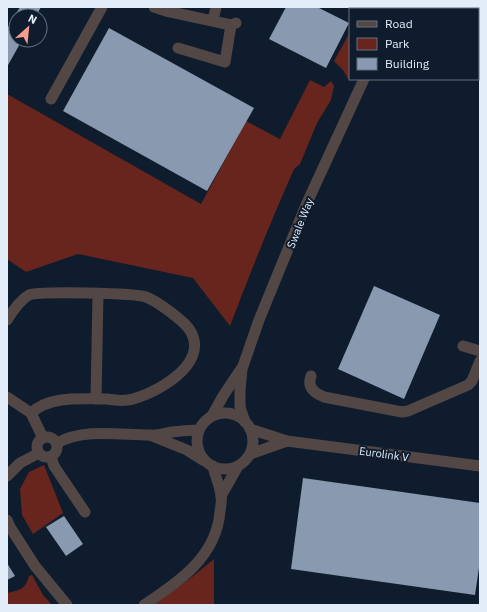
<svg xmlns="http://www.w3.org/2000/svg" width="487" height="612" font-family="'IBM Plex Sans',sans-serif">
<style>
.green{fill:#67251d}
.building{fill:#8899b0}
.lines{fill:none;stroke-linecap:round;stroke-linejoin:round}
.minor{stroke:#534745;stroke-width:11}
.labels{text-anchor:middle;stroke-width:4;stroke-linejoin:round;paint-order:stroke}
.street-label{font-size:11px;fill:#e3edf9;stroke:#0f1c2e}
</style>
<rect width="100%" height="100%" fill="#0f1c2e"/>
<!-- green -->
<g class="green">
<path d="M350 32V76L348 79 343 70 334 61Z"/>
<path d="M310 80 324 87 331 81 334 86 331 100 317 123 300 164 294 169C271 221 250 273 230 326L193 278 78 254 26 272 7 259V94L201 204 246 121 280 139Z"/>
<path d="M44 465 63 513 33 534 22 515 20 489 29 472Z"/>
<path d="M214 559V605H154L192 577Z"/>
<path d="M32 575 43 595 52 605H7V593C20 590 25 590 29 576Z"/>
</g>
<!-- building -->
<g class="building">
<path d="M20 7H41L36 16H16V40H22L7 67V29Z"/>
<path d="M286 7H317L349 23 326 68 269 39Z"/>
<path d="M109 28 254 108 207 191 63 111Z"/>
<path d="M374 286 440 315 404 399 338 369Z"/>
<path d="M303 478 480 503V561L475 595 291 569Z"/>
<path d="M64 516 83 544 66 556 46 527Z"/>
<path d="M7 563 15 576 7 580Z"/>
</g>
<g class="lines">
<!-- minor -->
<g class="minor">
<path d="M154 7 166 11 231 25 236 23"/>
<path d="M399 9 400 7"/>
<path d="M213 20 216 7"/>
<path d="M178 48 225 62 231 25"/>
<path d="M51 99 102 7"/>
<path d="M7 320C12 312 20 300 29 295 38 291 135 293 146 297 157 301 186 322 191 332 209 365 154 395 128 400 121 401 113 400 107 399 82 399 51 395 31 413"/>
<path d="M463 346 480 351"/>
<path d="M311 376C307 387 314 393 324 397L402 412 408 411 468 385 472 381 480 361"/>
<path d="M7 397 31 413 43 438"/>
<path d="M96 399 98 294"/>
<circle cx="225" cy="441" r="28"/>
<path d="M212 416 223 396 241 369"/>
<path d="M245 422 240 407V390L242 369 259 320 306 205 364 79"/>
<path d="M250 429 287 441 480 466"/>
<path d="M152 436 187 450 203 460"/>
<circle cx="47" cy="447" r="10"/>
<path d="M57 443C85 428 120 435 150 435 157 436 165 433 172 432 181 431 190 430 199 430"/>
<path d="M250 454 287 441"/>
<path d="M51 457 54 466 85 512"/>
<path d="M7 476 20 463 39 453"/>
<path d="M221 496 238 466"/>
<path d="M7 520 10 527 35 566 67 605"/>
<path d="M144 605C179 582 217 556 220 511 221 506 222 501 221 496 220 486 215 476 213 466"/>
</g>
</g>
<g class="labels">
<!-- street labels -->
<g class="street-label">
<text transform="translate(300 223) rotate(-68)" y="4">Swale Way</text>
<text transform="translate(384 454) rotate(8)" y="4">Eurolink V</text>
</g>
</g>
<!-- border -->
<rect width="487" height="612" fill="none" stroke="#e3edf9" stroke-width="16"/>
<!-- legend -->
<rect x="349" y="8" width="130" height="72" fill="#0f1c2e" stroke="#64707f"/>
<rect x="357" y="21" width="20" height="6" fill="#534745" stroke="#64707f"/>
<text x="385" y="28" font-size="12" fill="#e3edf9">Road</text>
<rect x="357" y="38" width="20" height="12" fill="#67251d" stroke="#64707f"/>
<text x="385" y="48" font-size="12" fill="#e3edf9">Park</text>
<rect x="357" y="58" width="20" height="12" fill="#8899b0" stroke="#64707f"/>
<text x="385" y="68" font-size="12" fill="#e3edf9">Building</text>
<!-- north arrow -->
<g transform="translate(28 28) rotate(27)"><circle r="19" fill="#0f1c2e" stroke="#64707f"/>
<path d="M0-3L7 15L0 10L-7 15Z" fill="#f59d8f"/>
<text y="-6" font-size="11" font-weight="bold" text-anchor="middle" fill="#e3edf9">N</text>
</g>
</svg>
